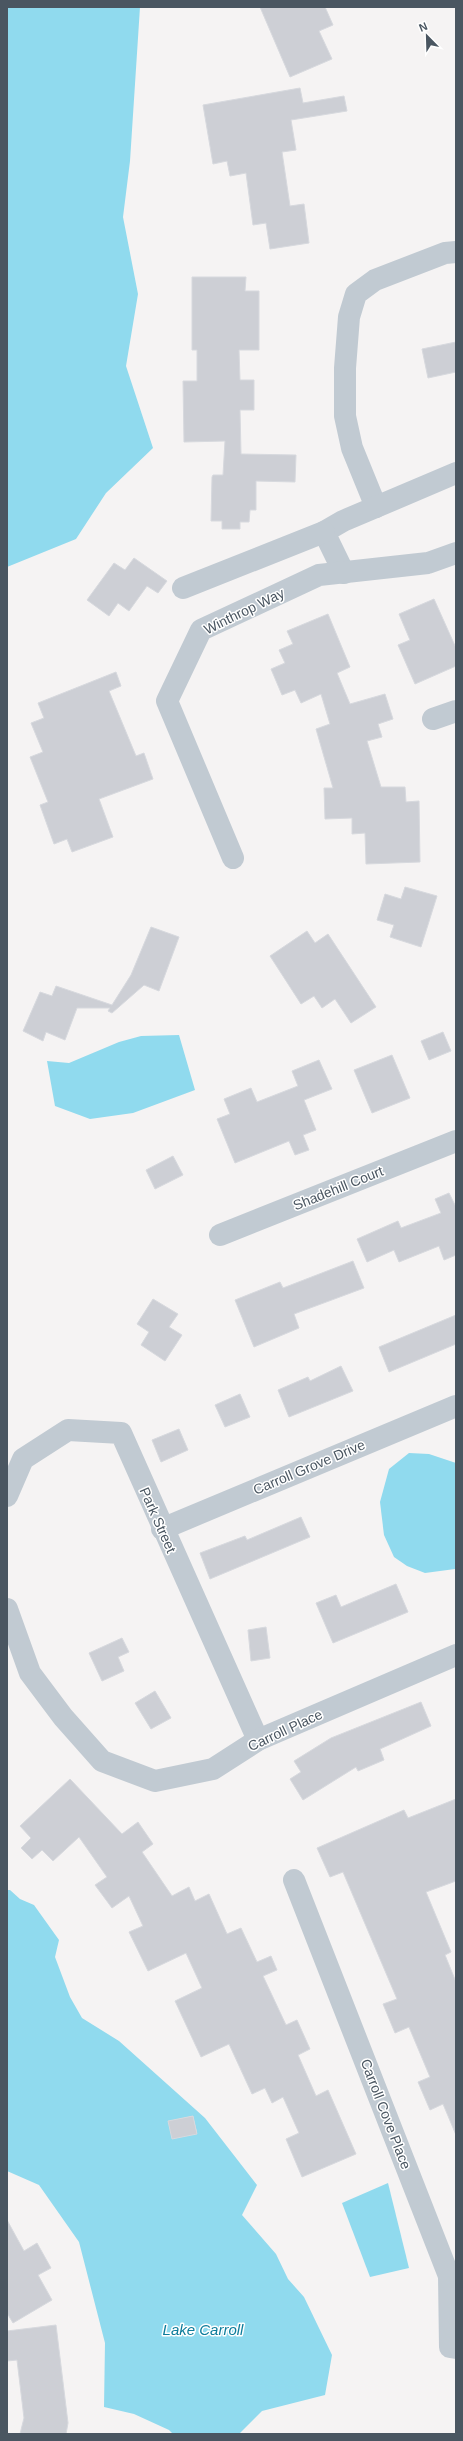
<svg xmlns="http://www.w3.org/2000/svg" width="463" height="2441" font-family="Helvetica,sans-serif">
<style>
.water{fill:#90daee;fill-rule:evenodd}
.building{fill:#cdcfd5;stroke:#d7d9de}
.lines{fill:none;stroke-linecap:round;stroke-linejoin:round}
.minor{stroke:#c1cad2;stroke-width:22}
.labels{text-anchor:middle;stroke-width:3;stroke-linejoin:round;paint-order:stroke}
.street-label{font-size:14px;fill:#4a5661;stroke:#fff}
.water-label{font-size:15px;font-style:italic;fill:#0c7c9b;stroke:#fff}
</style>
<rect width="100%" height="100%" fill="#f5f3f3"/>
<!-- water -->
<g class="water">
<path d="M7 7H140L130 161 123 217 138 294 126 366 153 448 106 493 76 539 7 567Z"/>
<path d="M179 1035 195 1090 133 1113 90 1119 55 1106 47 1061 69 1063 119 1042 141 1036Z"/>
<path d="M409 1453 429 1454 456 1463 455 1569 425 1573 407 1566 394 1557 384 1535 380 1502 389 1469Z"/>
<path d="M7 1890H10L20 1899 34 1905 59 1940 55 1957 70 1997 82 2018 119 2041 205 2118 257 2185 242 2215 276 2254 288 2279 304 2297 332 2355 325 2395 262 2411 239 2434H173L169 2430 134 2414 104 2407 105 2343 79 2242 39 2185 7 2171ZM193 2116 197 2133 185 2136 169 2121Z"/>
<path d="M388 2183 409 2268 370 2277 342 2203Z"/>
</g>
<!-- building -->
<g class="building">
<path d="M260 7H325L333 25 319 31 332 59 290 77Z"/>
<path d="M300 88 303 103 344 96 347 111 291 120 296 150 282 152 290 206 304 204 309 243 270 249 266 223 253 225 246 173 230 176 227 161 213 164 203 105Z"/>
<path d="M192 277H246L245 291H259V350H239L240 380H254V410H240L241 454 296 455 295 482 256 481V510H250L249 522H240V529H222V521H211L212 477 213 475H223L225 441 184 442 183 381H197V350H192Z"/>
<path d="M456 342V372L428 378 422 349Z"/>
<path d="M134 558 167 581 158 593 147 586 129 611 118 603 109 616 87 600 114 563 125 570Z"/>
<path d="M434 599 456 648V666L415 684 398 645 410 640 399 614Z"/>
<path d="M328 614 350 667 337 673 350 704 385 694 393 719 378 724 382 737 367 741 381 787H405L406 802 419 801 420 862 366 864 365 833 352 834V818L325 819 324 788H333L316 729 330 724 321 694 301 703 295 690 282 695 271 669 285 663 279 650 293 644 287 631Z"/>
<path d="M116 672 121 686 109 691 136 756 144 753 153 779 99 799 113 837 72 852 67 839 54 844 40 805 48 802 30 757 43 752 31 723 44 718 38 703Z"/>
<path d="M405 887 437 896 421 947 390 937 394 925 377 920 385 894 401 899Z"/>
<path d="M151 927 179 937 159 991 144 985 112 1013 108 1011 110 1008H77L65 1040 46 1032 43 1041 23 1031 40 992 52 996 56 986 112 1005 131 975Z"/>
<path d="M307 931 315 943 328 934 376 1007 351 1023 335 999 322 1008 314 996 301 1004 270 956Z"/>
<path d="M443 1032 451 1051 429 1060 421 1041Z"/>
<path d="M392 1055 410 1098 372 1113 354 1070Z"/>
<path d="M319 1060 332 1089 304 1100 316 1130 303 1135 309 1150 295 1155 289 1141 235 1163 217 1119 230 1114 224 1099 251 1088 257 1102 298 1086 292 1071Z"/>
<path d="M173 1156 183 1175 155 1189 146 1170Z"/>
<path d="M449 1193 456 1207V1255L444 1260 439 1246 399 1262 394 1250 367 1262 357 1239 398 1221 401 1228 441 1213 435 1199Z"/>
<path d="M353 1261 364 1288 294 1314 299 1328 254 1347 235 1300 280 1282 283 1288Z"/>
<path d="M153 1299 178 1314 169 1327 182 1335 165 1361 141 1345 149 1332 137 1324Z"/>
<path d="M456 1315V1344L389 1372 379 1347Z"/>
<path d="M341 1366 353 1391 289 1417 278 1390 308 1377 310 1381Z"/>
<path d="M240 1394 250 1417 225 1427 215 1405Z"/>
<path d="M179 1429 188 1450 161 1462 152 1440Z"/>
<path d="M301 1517 310 1537 210 1579 200 1553 245 1536 247 1540Z"/>
<path d="M396 1584 408 1612 333 1643 316 1603 336 1595 341 1607Z"/>
<path d="M266 1627 270 1658 251 1661 248 1630Z"/>
<path d="M122 1638 129 1652 118 1657 124 1671 102 1681 89 1653Z"/>
<path d="M155 1691 171 1718 151 1729 135 1703Z"/>
<path d="M421 1702 431 1726 380 1749 384 1760 358 1771 356 1767 303 1800 290 1779 301 1772 294 1761 331 1738Z"/>
<path d="M70 1779 122 1834 138 1822 153 1844 142 1852 172 1896 189 1887 195 1901 209 1894 227 1934 241 1928 257 1962 271 1956 277 1970 263 1976 286 2025 297 2020 310 2049 298 2055 316 2096 328 2090 356 2154 302 2177 286 2139 299 2133 283 2097 272 2103 265 2088 252 2094 229 2044 201 2057 175 2001 202 1988 186 1953 148 1971 129 1932 143 1926 129 1896 112 1908 95 1885 107 1877 79 1837 53 1861 42 1850 32 1859 21 1848 31 1838 20 1826Z"/>
<path d="M456 1799V1881L426 1892 451 1952 445 1955 456 1982V2135L443 2104 430 2110 418 2082 430 2077 409 2027 395 2033 383 2004 397 1999 343 1872 330 1877 317 1848 404 1810 408 1818Z"/>
<path d="M193 2116 197 2134 172 2139 168 2121Z"/>
<path d="M7 2220 24 2251 37 2243 51 2268 38 2275 52 2300 13 2323 7 2313Z"/>
<path d="M56 2325 68 2423 66 2434H20L24 2418 17 2360 7 2361V2331Z"/>
</g>
<g class="lines">
<!-- minor -->
<g class="minor">
<path d="M376 507 352 448 345 416V368L349 317 356 294 375 280 445 253 456 252"/>
<path d="M344 573 324 532 343 521 456 473"/>
<path d="M183 588 324 532"/>
<path d="M433 719 456 711"/>
<path d="M233 858 167 701 201 630 319 575 428 563 456 553"/>
<path d="M220 1235 456 1141"/>
<path d="M7 1496 23 1459 68 1430 121 1433 258 1740"/>
<path d="M162 1529 456 1406"/>
<path d="M7 1609 30 1673 63 1717 102 1761 155 1781 213 1769 258 1740 456 1655"/>
<path d="M294 1880 449 2276 450 2347 456 2348"/>
</g>
</g>
<g class="labels">
<!-- street labels -->
<g class="street-label">
<text transform="translate(244 611) rotate(-26)" y="5">Winthrop Way</text>
<text transform="translate(338 1188) rotate(-22)" y="5">Shadehill Court</text>
<text transform="translate(309 1467) rotate(-23)" y="5">Carroll Grove Drive</text>
<text transform="translate(158 1520) rotate(66)" y="5">Park Street</text>
<text transform="translate(285 1730) rotate(-25)" y="5">Carroll Place</text>
<text transform="translate(386 2114) rotate(69)" y="5">Carroll Cove Place</text>
</g>
<!-- water labels -->
<g class="water-label">
<text x="203" y="2335">Lake Carroll</text>
</g>
</g>
<!-- border -->
<rect width="463" height="2441" fill="none" stroke="#4a5661" stroke-width="16"/>
<!-- north arrow -->
<g transform="translate(427 36) rotate(337)" stroke="#ffffff" stroke-width="3" paint-order="stroke">
<path d="M0-3L7 15L0 10L-7 15Z" fill="#4a5661"/>
<text y="-6" font-size="11" font-weight="bold" text-anchor="middle" fill="#4a5661">N</text>
</g>
</svg>
